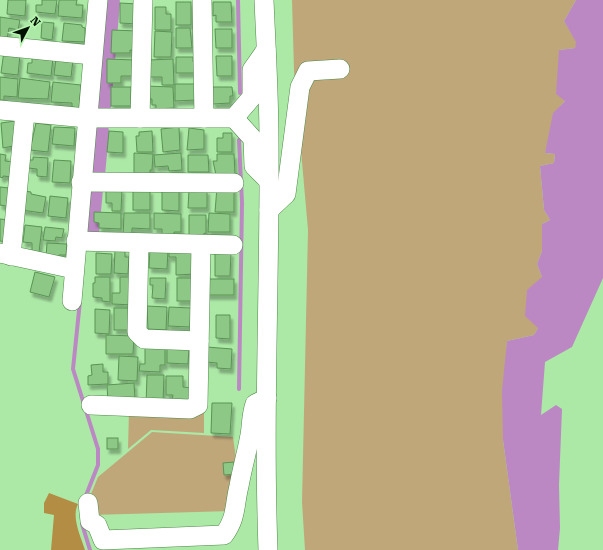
<svg xmlns="http://www.w3.org/2000/svg" width="603" height="550" font-family="'Roboto Serif',serif">
<style>
.green{fill:#c0a77a}
.forest{fill:#b38d43}
.water{fill:#bb88c3}
.lines{fill:none;stroke-linecap:round;stroke-linejoin:round}
.stream{stroke:#bb88c3;stroke-width:4}
.river{stroke:#bb88c3;stroke-width:24}
.building{fill:#8dc886;stroke:#5a9354;filter:url(#shadow)}
.minor-casing{stroke:#4e8748;stroke-width:20}
.minor{stroke:#fff;stroke-width:19}
</style>
<defs>
<filter id="shadow"><feDropShadow dx="2.5" dy="4.5" stdDeviation="1" flood-color="#0004"/></filter>
</defs>
<rect width="100%" height="100%" fill="#ace9a6"/>
<!-- green -->
<g class="green">
<path d="M292 0H576L564 21 577 42 575 48 559 50 565 101 560 106 545 153 555 154 554 163 540 166 544 210 550 220 542 224V251L537 264 542 277 538 328 534 335 507 341 503 440 518 550H305L302 502 308 230 294 71Z"/>
<path d="M129 410 204 413V433L151 430 128 449Z"/>
<path d="M152 432 233 437 238 473 232 511 91 515 89 499 98 477Z"/>
</g>
<!-- forest -->
<path class="forest" d="M49 493 78 504C71 517 81 537 85 550H51L54 515 44 513V503Z"/>
<!-- water -->
<path class="water" d="M576 0H603V278L572 347 545 362 541 415 556 405 562 409 559 485 560 528 558 550H518L503 440 502 391 507 341 534 335 538 328 525 316 527 290 542 277 537 264 542 251V224L550 220 544 210 540 166 554 163 555 154 545 153 553 113 565 101 556 94 559 50 575 48 576 42 564 21Z"/>
<g class="lines">
<!-- stream -->
<g class="stream">
<path d="M238 0 240 93"/>
<path d="M80 301 73 369 98 449V465L85 498"/>
<path d="M239 389 242 203 239 140"/>
<path d="M82 524 90 550"/>
</g>
<!-- river -->
<g class="river">
<path d="M99 106 108 3"/>
<path d="M93 175 97 132"/>
<path d="M87 233 91 189"/>
</g>
</g>
<!-- building -->
<g class="building">
<path d="M8 0H26L25 16 7 14Z"/>
<path d="M42 0H57L55 14 36 12V5H42Z"/>
<path d="M59 0H77L76 5H83L82 18 58 16Z"/>
<rect x="176" y="2" width="15" height="23"/>
<path d="M213 2H231L232 22H216V15L213 16Z"/>
<path d="M120 3 138 4 137 24 120 23Z"/>
<path d="M155 7H166V14H171V30H155Z"/>
<path d="M0 17 20 20 18 30 9 28 7 39 0 38Z"/>
<path d="M42 22 54 23 52 40 41 38Z"/>
<path d="M64 23 82 25V27L85 28V42L62 41Z"/>
<path d="M176 28H190L192 48H176Z"/>
<path d="M215 29H232V48H216Z"/>
<path d="M112 30 138 31V51L130 50V53H111Z"/>
<path d="M155 31 172 32 171 57H154Z"/>
<path d="M4 51 20 55 18 75 1 73Z"/>
<path d="M32 56 53 58 51 76 27 73 28 63H32Z"/>
<path d="M216 56H232V76H217Z"/>
<path d="M176 57H193V62H195L196 73H176Z"/>
<path d="M56 58 73 60 71 77 54 75Z"/>
<path d="M107 59 135 60 136 76H121V83H107Z"/>
<path d="M173 59 174 85H162V77H150L149 60Z"/>
<path d="M0 77 18 79 17 97 4 96V100H0Z"/>
<path d="M20 78 50 82 48 99 18 98Z"/>
<path d="M53 82 81 85 79 108 72 107V103L51 102Z"/>
<path d="M175 84H195L196 100 175 101Z"/>
<path d="M145 86 173 87 174 108 156 109V105H152V99H145Z"/>
<rect x="111" y="87" width="20" height="19"/>
<path d="M212 87H232L233 96H230V103L213 104Z"/>
<path d="M15 121 18 145 3 148 1 123Z"/>
<path d="M36 123 51 125 48 152 30 150Z"/>
<path d="M54 127 75 128 74 146 52 144Z"/>
<path d="M179 127 180 150 163 152 161 129Z"/>
<path d="M189 128 204 130V149L187 150Z"/>
<path d="M109 131 123 132V153L107 152Z"/>
<path d="M152 131 153 152H137L136 136H139V132Z"/>
<path d="M223 133H232V152H217V138H223Z"/>
<path d="M134 153 153 154 152 170H150V174L134 173Z"/>
<path d="M181 153 182 170 169 171 168 166 155 167 154 155Z"/>
<path d="M0 154 6 155 5 161 15 162 13 177 3 176V178L0 177Z"/>
<path d="M217 154H234L235 175H216L213 161H217Z"/>
<path d="M188 155H208L209 172H188Z"/>
<path d="M33 157 48 158 47 177 37 176V169L28 168 29 160H33Z"/>
<path d="M54 160 71 161 70 183 52 182Z"/>
<path d="M0 187 9 188 12 207 0 205Z"/>
<path d="M162 187H179V211L162 210Z"/>
<path d="M217 187 234 188V212H215Z"/>
<path d="M106 188 122 189 121 211H112V203H106Z"/>
<rect x="133" y="190" width="17" height="20"/>
<path d="M189 190H207V208H188Z"/>
<path d="M24 191 31 192V194L46 197 43 213 21 210Z"/>
<path d="M50 196 68 198 66 218 48 216Z"/>
<path d="M94 212 121 213V229L99 228V223L94 222Z"/>
<path d="M124 213H150V229L132 228V238H123Z"/>
<path d="M154 213 181 214V232H174V236H162V229H154Z"/>
<path d="M209 213 230 214V232H208Z"/>
<path d="M189 215H206V234L204 233V237H189Z"/>
<path d="M0 219 9 220 7 242 0 241Z"/>
<path d="M25 225 42 227 39 252 32 251V243L23 242Z"/>
<path d="M45 227 64 229 62 238 56 237 55 241 43 240Z"/>
<path d="M47 243 67 244 66 255H59L58 258 46 257Z"/>
<path d="M169 248 196 253 195 274 176 275V257H169Z"/>
<path d="M150 249 168 250 167 269 149 268Z"/>
<path d="M115 250H125V257H129L128 274 114 273Z"/>
<path d="M215 252H231L230 276H215Z"/>
<path d="M96 253 112 254 111 274H96Z"/>
<path d="M35 272 55 277 49 297 30 292Z"/>
<path d="M95 277H110V302L102 301V298L93 297V283H95Z"/>
<path d="M120 277H134V305L112 304V293H120Z"/>
<path d="M150 278H166L165 299 152 298 153 285H150Z"/>
<rect x="177" y="278" width="17" height="23"/>
<rect x="206" y="279" width="28" height="16"/>
<path d="M147 306 167 307 166 330 148 329Z"/>
<path d="M169 307 191 308 190 327 168 326Z"/>
<rect x="114" y="308" width="17" height="22"/>
<path d="M95 309 110 310 109 334 95 333Z"/>
<path d="M216 315H230V339L216 338Z"/>
<path d="M106 335 134 336 133 354H106Z"/>
<path d="M145 344 165 345V365H160V372L139 371 140 364H145Z"/>
<path d="M167 346 189 347 188 364 167 363Z"/>
<path d="M207 347 232 349 231 369 217 368V363L206 362Z"/>
<path d="M119 356 138 357 137 381 118 380Z"/>
<path d="M103 364V372H108V384L88 385V376L92 375 91 365Z"/>
<path d="M147 375H164L163 403 146 405Z"/>
<path d="M166 376H183V387L193 388 192 402 172 401 173 395H166Z"/>
<path d="M134 383 135 399 108 402 107 385Z"/>
<path d="M212 403H232L230 434 211 433Z"/>
<rect x="107" y="438" width="11" height="11"/>
<path d="M234 462 236 474 224 475 223 463Z"/>
</g>
<g class="lines">
<!-- minor casing -->
<g class="minor-casing">
<g id="minor">
<path d="M202 0 204 118"/>
<path d="M264 0C266 47 269 95 269 142 270 278 263 414 268 550"/>
<path d="M0 46 92 55"/>
<path d="M0 110 87 118H234L252 97V70L266 50"/>
<path d="M140 118 143 0"/>
<path d="M234 118 253 139 254 166 269 181"/>
<path d="M81 182 234 183"/>
<path d="M269 210 286 194 300 87 308 71 340 69"/>
<path d="M76 241 233 245"/>
<path d="M139 243 137 332 144 339 199 341"/>
<path d="M0 253 74 269"/>
<path d="M11 256 25 113"/>
<path d="M72 301 98 0"/>
<path d="M91 405 190 409 198 405 201 245"/>
<path d="M88 503 90 521 97 525 103 540 224 535C237 517 234 506 239 486 242 469 247 452 250 435 252 424 251 415 255 404L267 398"/>
</g>
</g>
<!-- minor -->
<use href="#minor" class="minor"/>
</g>
<!-- north arrow -->
<g transform="translate(28 28) rotate(49)" stroke="#b9f6b2" stroke-width="3" paint-order="stroke">
<path d="M0-3L7 15L0 10L-7 15Z" fill="#001100"/>
<text y="-6" font-size="11" font-weight="bold" text-anchor="middle" fill="#001100">N</text>
</g>
</svg>
